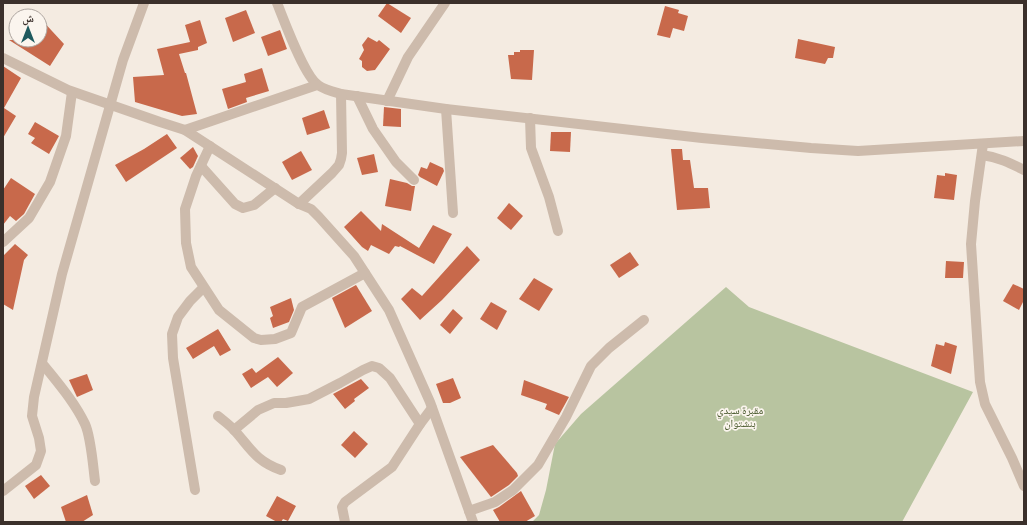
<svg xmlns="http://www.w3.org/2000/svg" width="1027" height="525" font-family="Commissioner,'Noto Naskh Arabic',sans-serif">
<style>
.green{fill:#b8c4a0}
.building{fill:#c8694b}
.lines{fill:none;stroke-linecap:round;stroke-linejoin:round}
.street{stroke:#cdbbac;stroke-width:10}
.labels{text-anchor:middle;stroke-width:3.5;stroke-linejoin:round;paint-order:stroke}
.park-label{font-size:11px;fill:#4a5a2e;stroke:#fbf5ee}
</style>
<rect width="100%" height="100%" fill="#f4ebe1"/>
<!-- green -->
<path class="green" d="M726 287 749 307 973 392 902 522H532L539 515 546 490 555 444 581 414Z"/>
<!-- building -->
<g class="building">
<path d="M387 3 411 18 401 33 378 16Z"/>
<path d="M665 6 679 10 678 13 688 16 684 31 673 28 670 38 657 35Z"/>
<path d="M246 10 255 33 233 42 225 18Z"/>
<path d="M40 18 64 44 50 66 9 40H40Z"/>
<path d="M200 20 207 43 198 47V50L179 54 185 73H186L197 114 182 116 135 102 133 77 164 75 157 49 190 42 185 25Z"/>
<path d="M280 30 287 49 268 56 261 37Z"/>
<path d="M368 37 377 42 379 40 390 49 375 70 367 71 362 67V61L359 59 364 50 362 45Z"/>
<path d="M798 39 835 47 833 58H828L825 64 795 58Z"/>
<path d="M520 50H534L532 80 511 79 508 55H514V52H520Z"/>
<path d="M3 66 21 78 4 108 16 116 3 138Z"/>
<path d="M262 68 269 91 246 98 247 102 228 109 222 89 246 82 244 74Z"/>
<path d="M384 107 401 109V127L383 126Z"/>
<path d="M324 110 330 128 307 135 302 118Z"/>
<path d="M35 122 59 136 49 154 31 143 35 138 28 134Z"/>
<path d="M551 132H571L570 152 550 151Z"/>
<path d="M167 134 177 148 126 182 115 165 144 149Z"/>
<path d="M193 147 198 156 193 167 190 169 180 158Z"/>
<path d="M671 149H682L683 160H690L694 188H708L710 208 677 210Z"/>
<path d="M301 151 312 170 292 180 282 162Z"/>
<path d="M374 154 378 172 362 175 357 158Z"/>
<path d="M430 162 443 168 444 171 437 186 420 177 418 175 421 167 427 169Z"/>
<path d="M945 173 957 175 954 200 934 198 937 175 945 176Z"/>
<path d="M11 178 35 194 24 214 16 221 10 216 3 225V190Z"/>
<path d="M390 179 407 183 412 186H415L411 211 385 206Z"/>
<path d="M509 203 523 216 511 230 497 218Z"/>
<path d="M361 211 381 231 382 224 419 248 433 225 452 234 434 264 400 246 399 247 395 246 389 254 371 245 368 251 362 247 344 227Z"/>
<path d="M15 244 28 255 24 260 13 310 3 304V256Z"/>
<path d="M467 246 480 260 442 300 420 320 401 299 412 288 422 296Z"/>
<path d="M630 252 639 265 619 278 610 265Z"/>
<path d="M946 261 964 262 963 278H945Z"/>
<path d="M534 278 553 289 539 311 519 299Z"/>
<path d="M1013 284 1024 289V300L1019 310 1003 301Z"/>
<path d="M356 285 372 311 345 328 332 298Z"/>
<path d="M291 298 294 310 289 322 273 328 270 318 273 316 270 307Z"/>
<path d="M491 302 507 311 497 330 480 319Z"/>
<path d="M453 309 463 318 450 334 440 325Z"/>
<path d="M218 329 231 350 220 356 214 346 193 359 186 348Z"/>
<path d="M945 342 957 346 951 374 931 366 936 344 944 346Z"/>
<path d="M278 357 293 373 277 387 268 377 251 388 242 374 252 368 256 373Z"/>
<path d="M87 374 93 390 77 397 69 380Z"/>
<path d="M453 378 461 398 450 403H443L436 384Z"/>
<path d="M361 379 369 388 354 399 355 401 345 409 333 394Z"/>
<path d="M524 380 569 397 559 415 545 409 547 404 521 395Z"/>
<path d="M354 431 368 444 355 458 341 445Z"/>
<path d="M493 445 517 473 518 476 509 485 491 497 460 457Z"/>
<path d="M41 475 50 486 34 499 25 486Z"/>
<path d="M521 491 535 516 525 522H500L493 510 499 507Z"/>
<path d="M87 495 93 515 82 522H66L61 507Z"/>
<path d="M277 496 296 506 288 521 283 519 281 522H277L266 516Z"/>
</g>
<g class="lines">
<!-- street -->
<g class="street">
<path d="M277 3C284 20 304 76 318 85 325 90 334 92 341 94L446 109 702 138 811 148 858 151 1024 141"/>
<path d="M3 58 68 90 160 122 185 130 299 204 311 209 319 217 354 256 389 310 430 402 473 522"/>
<path d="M357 96 373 129 396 162 414 180"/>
<path d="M387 101 408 57 445 3"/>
<path d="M446 109 453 213"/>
<path d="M530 118 531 148 549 197 558 231"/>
<path d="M185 130 317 85"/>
<path d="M983 144 975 201 971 244 980 382 985 404 1012 458 1024 486"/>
<path d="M210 146 196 176 185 209 186 243 191 267 219 310 254 338 261 340 275 339 291 333 302 307 365 273"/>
<path d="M982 155C998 157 1010 163 1024 170"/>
<path d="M201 166 235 204 243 208 254 205 275 188"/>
<path d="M299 204 332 173 339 165 341 159 342 153 341 94"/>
<path d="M3 242 29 218 50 182 66 136 72 92"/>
<path d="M42 363C57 382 74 401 85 424 91 437 93 466 95 481"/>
<path d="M218 416C224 421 230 425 235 431 251 449 256 461 281 470"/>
<path d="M234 430 258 410 274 403H286L309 399 340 383 363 370 372 366 379 368 390 378 420 424"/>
<path d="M195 490 173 358 172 334 178 317 190 301 203 288"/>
<path d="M3 491 36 465 41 451 39 438 32 416 34 397 62 274 123 60 144 3"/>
<path d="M469 511 495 502 513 490 538 465 566 417 591 366 609 348 644 320"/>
<path d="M345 522 342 507 345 502 392 467 420 424 432 408"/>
</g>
</g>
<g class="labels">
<!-- park labels -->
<g class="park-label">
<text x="740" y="414">مقبرة سيدي<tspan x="740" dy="13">بنشتوان</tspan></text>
</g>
</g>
<!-- border -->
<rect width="1027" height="525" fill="none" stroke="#3b302b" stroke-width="8"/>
<!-- north arrow -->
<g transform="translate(28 28)"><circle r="19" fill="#fbf5ee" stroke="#aea6a0"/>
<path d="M0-3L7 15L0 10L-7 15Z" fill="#1f5a5e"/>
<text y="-6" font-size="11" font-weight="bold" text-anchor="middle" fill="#3b302b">ش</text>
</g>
</svg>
